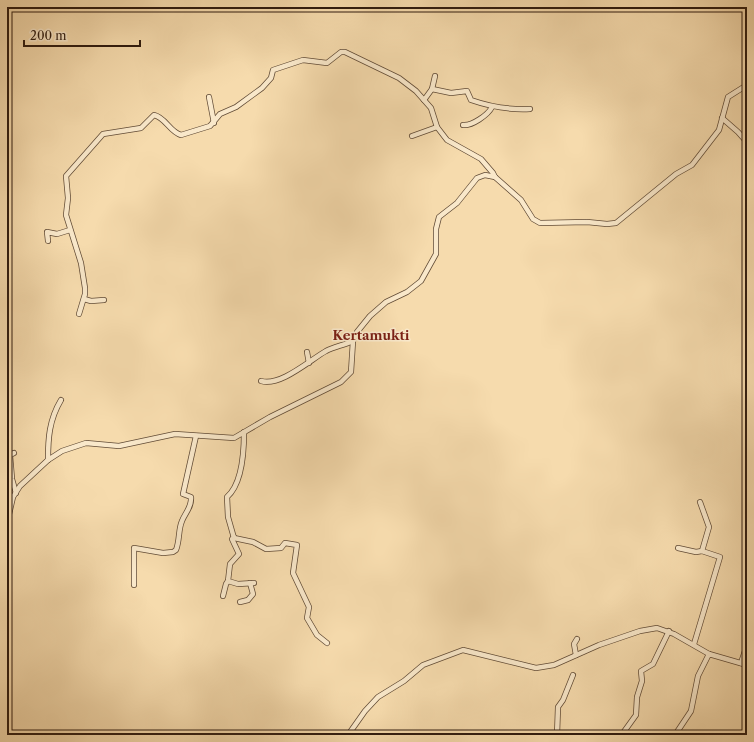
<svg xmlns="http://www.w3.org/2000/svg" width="754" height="742" font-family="'Libre Caslon Text',serif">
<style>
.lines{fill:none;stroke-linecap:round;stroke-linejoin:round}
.minor-casing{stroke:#614b36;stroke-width:6}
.minor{stroke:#f9e8ca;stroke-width:4.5}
.labels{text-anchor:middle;stroke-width:3;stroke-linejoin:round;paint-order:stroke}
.quarter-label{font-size:13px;font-weight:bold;fill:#7a1f14;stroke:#f9e8ca}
</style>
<rect width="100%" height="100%" fill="#f6dbad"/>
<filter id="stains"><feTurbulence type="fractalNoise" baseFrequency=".005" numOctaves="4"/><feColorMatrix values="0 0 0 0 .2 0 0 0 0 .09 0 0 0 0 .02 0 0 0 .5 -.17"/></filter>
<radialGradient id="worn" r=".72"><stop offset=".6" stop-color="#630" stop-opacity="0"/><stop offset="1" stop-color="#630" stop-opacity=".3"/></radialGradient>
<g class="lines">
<!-- minor casing -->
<g class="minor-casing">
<g id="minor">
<path d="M432 89 451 93 467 91 471 100C491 107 509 110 530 109"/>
<path d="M209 97 214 123"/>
<path d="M424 100 432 89 435 76"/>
<path d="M722 118 738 132 746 141"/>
<path d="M463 125C472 126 488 115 492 107"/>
<path d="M412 136 437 127"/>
<path d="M48 241 47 232 57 234 70 230"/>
<path d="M84 299 91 301 104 300"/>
<path d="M79 314 85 294V288L81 263 66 215 68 198 66 176 103 134 141 128 154 115C165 117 170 132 181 135L210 126 220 114 236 107 262 88 271 78 273 70 303 60 327 63 341 52H345L399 78 416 91 431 108 437 127 447 140 481 159 493 173 495 177"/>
<path d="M307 352 309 363"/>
<path d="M261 381C280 387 310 360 326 351 334 347 344 345 353 341"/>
<path d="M244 432C244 452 242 484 227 497L228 517 234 538 253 542 266 549 281 548 285 543 297 545 293 573 309 607 307 618 317 635 327 643"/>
<path d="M14 453 10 455 12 479 16 493"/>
<path d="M48 460C48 439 49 420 61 400"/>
<path d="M7 523 13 497 20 486 48 460 62 451 86 443 119 446 175 434 234 438 270 417 341 382 351 372 353 341 357 332 370 316 386 302 407 292 421 281 436 254V229L439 217 457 203 477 178 485 175 495 177 521 200 533 219 540 223 587 222 607 224 616 223 676 174 692 165 719 130 728 97 747 85"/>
<path d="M234 537 232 539 239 554 230 564 228 581 238 584 254 583"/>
<path d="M678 548 696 552 702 551"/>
<path d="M134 585V548L163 553 173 552 176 550C180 540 178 530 182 521 185 513 192 507 191 497L183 494 196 436"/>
<path d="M223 596 226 584 228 581"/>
<path d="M240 602 248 600 253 594 250 583"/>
<path d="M694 644 720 557 702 551 709 527 700 502"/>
<path d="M576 655 574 644 577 639"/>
<path d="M741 663 746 648"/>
<path d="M558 733 595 735"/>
<path d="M348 735 365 711 378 697 404 681 423 665 463 650 536 668 554 665 599 645 640 631 657 628 674 634 709 654"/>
<path d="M557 735 558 707 563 700 573 675"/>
<path d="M604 735H623"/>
<path d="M625 735H623V733L636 715 637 697 642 681 641 671 653 664 669 631"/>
<path d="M675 735 691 711 698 676 709 654 747 665"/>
</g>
</g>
<!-- minor -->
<use href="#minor" class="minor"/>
</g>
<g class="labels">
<!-- quarter labels -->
<g class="quarter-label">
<text x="371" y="340">Kertamukti</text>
</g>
</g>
<!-- margin -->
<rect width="754" height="742" fill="none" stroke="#f6dbad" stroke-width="24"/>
<rect x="8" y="8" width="738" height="726" fill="none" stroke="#2f1b0f" stroke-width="2"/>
<rect x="12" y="12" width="730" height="718" fill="none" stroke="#2f1b0f"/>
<!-- scale -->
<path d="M24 40v6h116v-6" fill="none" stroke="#2f1b0f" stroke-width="2"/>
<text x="30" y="40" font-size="12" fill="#2f1b0f" stroke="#f9e8ca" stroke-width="3" paint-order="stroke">200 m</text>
<rect width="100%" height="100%" filter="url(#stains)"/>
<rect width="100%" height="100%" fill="url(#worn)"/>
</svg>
